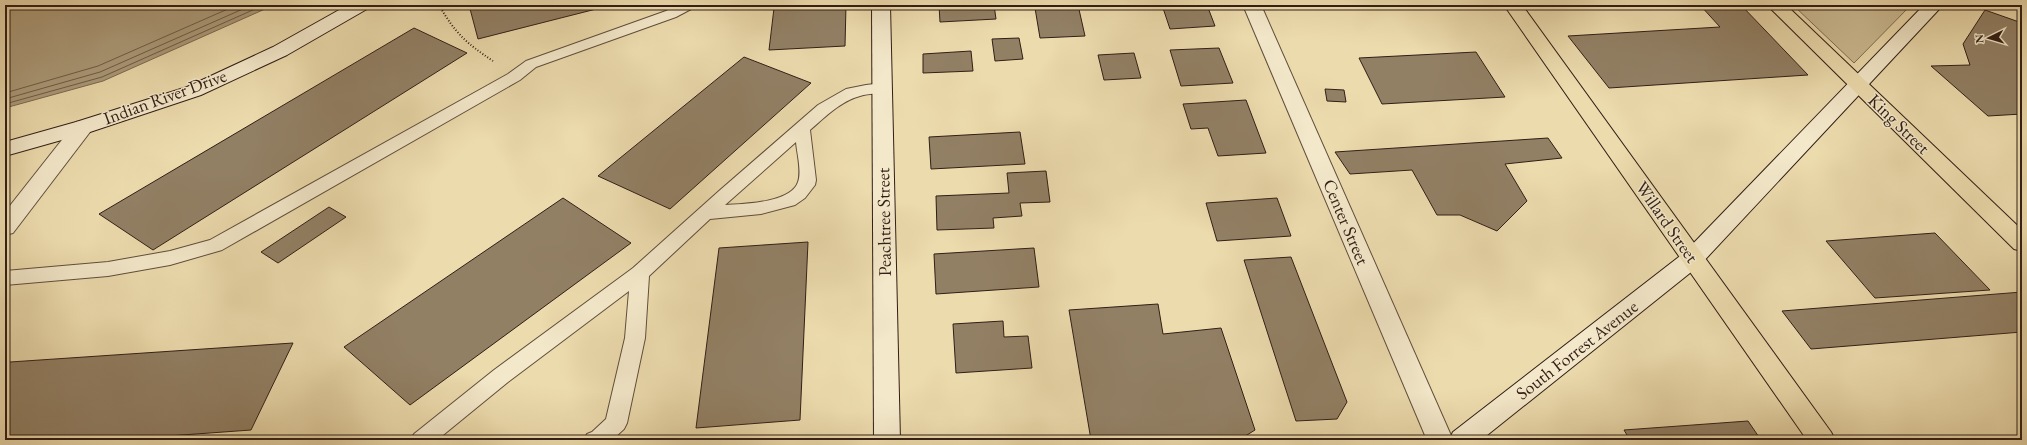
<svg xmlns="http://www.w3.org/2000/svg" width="2027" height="445" font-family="'EB Garamond',serif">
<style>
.green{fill:#ccbb93;stroke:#7e6c54}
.water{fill:#ac9b7a;stroke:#7b6952}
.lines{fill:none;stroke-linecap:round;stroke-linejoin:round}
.shore{stroke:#6e5c48;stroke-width:1}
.building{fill:#928065;stroke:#311e16}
.lane-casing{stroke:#604d3c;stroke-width:2}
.street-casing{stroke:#604d3c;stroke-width:2}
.secondary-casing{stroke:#311e16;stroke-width:2}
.primary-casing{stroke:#311e16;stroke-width:2}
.path{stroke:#311e16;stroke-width:2;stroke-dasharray:1 2;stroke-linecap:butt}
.lane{fill:#f3e8ca;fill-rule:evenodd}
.street{fill:#f3e8ca;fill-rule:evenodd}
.secondary{fill:#f3e8ca;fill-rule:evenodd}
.primary{fill:#ecdbad;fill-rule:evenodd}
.labels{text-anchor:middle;stroke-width:3;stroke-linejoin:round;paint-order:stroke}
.street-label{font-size:18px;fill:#311e16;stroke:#f3e8ca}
</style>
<rect width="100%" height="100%" fill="#ecdbad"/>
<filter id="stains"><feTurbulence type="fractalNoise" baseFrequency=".005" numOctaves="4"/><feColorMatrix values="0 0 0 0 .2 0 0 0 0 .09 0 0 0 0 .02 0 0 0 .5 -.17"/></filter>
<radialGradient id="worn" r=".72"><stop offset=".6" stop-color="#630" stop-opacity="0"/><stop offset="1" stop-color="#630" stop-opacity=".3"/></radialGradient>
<!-- green -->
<path class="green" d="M1793 5H1911L1854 63Z"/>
<!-- water -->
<path class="water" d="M5 5H274L103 81 5 108Z"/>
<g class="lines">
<!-- shore -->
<g class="shore">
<path d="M5 93 98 66 237 5"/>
<path d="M5 99 100 72 252 5"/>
<path d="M5 104 102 77 264 5"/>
</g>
</g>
<!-- building -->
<g class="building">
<path d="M469 5H612L478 39Z"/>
<path d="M846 5 845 46 769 50 774 8Z"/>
<path d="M939 5H994L996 19 940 22Z"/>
<path d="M1078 5 1085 36 1040 38 1035 8Z"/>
<path d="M1162 5H1207L1215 26 1170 29Z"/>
<path d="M1700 5H1741L1808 75 1609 88 1568 36 1720 27Z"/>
<path d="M1985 10 2022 23V114L1988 116 1931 66 1970 65 1963 44Z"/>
<path d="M414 28 467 53 153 250 99 214Z"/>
<path d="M1019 38 1023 59 995 61 992 39Z"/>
<path d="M1219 48 1233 83 1181 86 1170 50Z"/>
<path d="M971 51 973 71 923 73V54Z"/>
<path d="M1476 52 1505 97 1382 104 1359 58Z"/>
<path d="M1134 53 1141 78 1104 80 1098 55Z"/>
<path d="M744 57 811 83 670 209 598 176Z"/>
<path d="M1325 89 1344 90 1346 102 1327 101Z"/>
<path d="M1246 100 1266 153 1218 156 1208 128 1191 129 1183 104Z"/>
<path d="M1020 132 1025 164 931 169 929 137Z"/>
<path d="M1548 138 1562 158 1505 164 1527 201 1497 231 1460 215H1437L1412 170 1350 174 1335 152Z"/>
<path d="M1046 171 1050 202 1020 203 1022 216 993 218 994 228 937 230 936 196 1009 193 1007 173Z"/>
<path d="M563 198 631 243 410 405 344 347Z"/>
<path d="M1277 198 1291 236 1217 241 1206 203Z"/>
<path d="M329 207 346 217 278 263 261 252Z"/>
<path d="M1935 233 1990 290 1875 298 1826 241Z"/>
<path d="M808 242 800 420 696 428 719 248Z"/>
<path d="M1034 248 1039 287 936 294 934 254Z"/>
<path d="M1291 257 1347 402 1337 419 1296 421 1244 260Z"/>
<path d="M2022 292V332L1811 349 1782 311Z"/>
<path d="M1158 304 1163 334 1221 328 1255 430 1239 440H1091L1069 310Z"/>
<path d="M1003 321 1004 337 1028 336 1032 368 956 373 953 324Z"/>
<path d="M293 343 251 430 113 440H5V369L10 362Z"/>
<path d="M1748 421 1761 440H1630L1624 430Z"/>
</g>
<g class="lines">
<!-- lane casing -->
<g class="lane-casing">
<g id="lane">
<path d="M677 5H695L693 8 676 17 536 67 520 80 222 250 170 265 108 276 5 285V271L108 262 170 251 210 240 508 74 526 61 666 11Z"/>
<path d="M883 83 889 85 891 88 889 91C879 94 869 93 860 96 841 101 825 117 810 130L816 180 815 185 805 198 795 205 761 214 710 219 649 276 645 338 627 423 624 429 612 440H584L587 434 592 432 606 419 625 338 629 291 508 382 437 440H411L414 434 494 370 633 268 719 191 818 105 846 89 866 85ZM796 142C797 154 802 171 798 182 791 203 743 204 725 205Z"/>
</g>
</g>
<!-- street casing -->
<g class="street-casing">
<g id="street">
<path d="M1243 5H1261L1453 440H1427Z"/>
<path d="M83 121 90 122 93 127 90 132 13 233 5 235V212L76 122Z"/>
</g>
</g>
<!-- secondary casing -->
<g class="secondary-casing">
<g id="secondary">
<path d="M348 5H370L367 9 287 55 201 95 90 132 5 156V142L76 122 187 87 273 47Z"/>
<path d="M872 5H890L900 440H874Z"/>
<path d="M1924 5H1943L1700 265 1481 440H1449L1453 432 1684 253Z"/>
</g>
</g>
<!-- primary casing -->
<g class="primary-casing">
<g id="primary">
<path d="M1504 5H1522L1831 432 1835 440H1807Z"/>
<path d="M1767 5H1786L2022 230V251L2014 249Z"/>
</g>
</g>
<!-- path -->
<path class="path" d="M439 5C455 33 466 43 493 61"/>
<!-- lane -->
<use href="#lane" class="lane"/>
<!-- street -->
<use href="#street" class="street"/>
<!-- secondary -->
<use href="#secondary" class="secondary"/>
<!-- primary -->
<use href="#primary" class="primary"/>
</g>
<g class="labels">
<!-- street labels -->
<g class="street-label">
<text transform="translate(165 97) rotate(-20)" y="6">Indian River Drive</text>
<text transform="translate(1899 124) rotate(44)" y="6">King Street</text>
<text transform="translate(884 222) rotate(-91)" y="6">Peachtree Street</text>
<text transform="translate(1346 222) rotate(67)" y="6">Center Street</text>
<text transform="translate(1667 222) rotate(55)" y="6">Willard Street</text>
<text transform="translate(1577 350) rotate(-38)" y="6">South Forrest Avenue</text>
</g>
</g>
<!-- margin -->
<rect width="2027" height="445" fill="none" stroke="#ecdbad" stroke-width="20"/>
<rect x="6" y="6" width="2015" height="433" fill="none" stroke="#311e16" stroke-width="2"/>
<rect x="10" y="10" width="2007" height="425" fill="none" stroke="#311e16"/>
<!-- north arrow -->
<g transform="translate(1989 38) rotate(265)" stroke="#f3e8ca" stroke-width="3" paint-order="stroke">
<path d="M0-3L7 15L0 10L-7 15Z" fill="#311e16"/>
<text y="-6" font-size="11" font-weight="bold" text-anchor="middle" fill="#311e16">N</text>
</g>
<rect width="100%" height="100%" filter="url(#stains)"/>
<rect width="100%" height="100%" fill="url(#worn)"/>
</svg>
